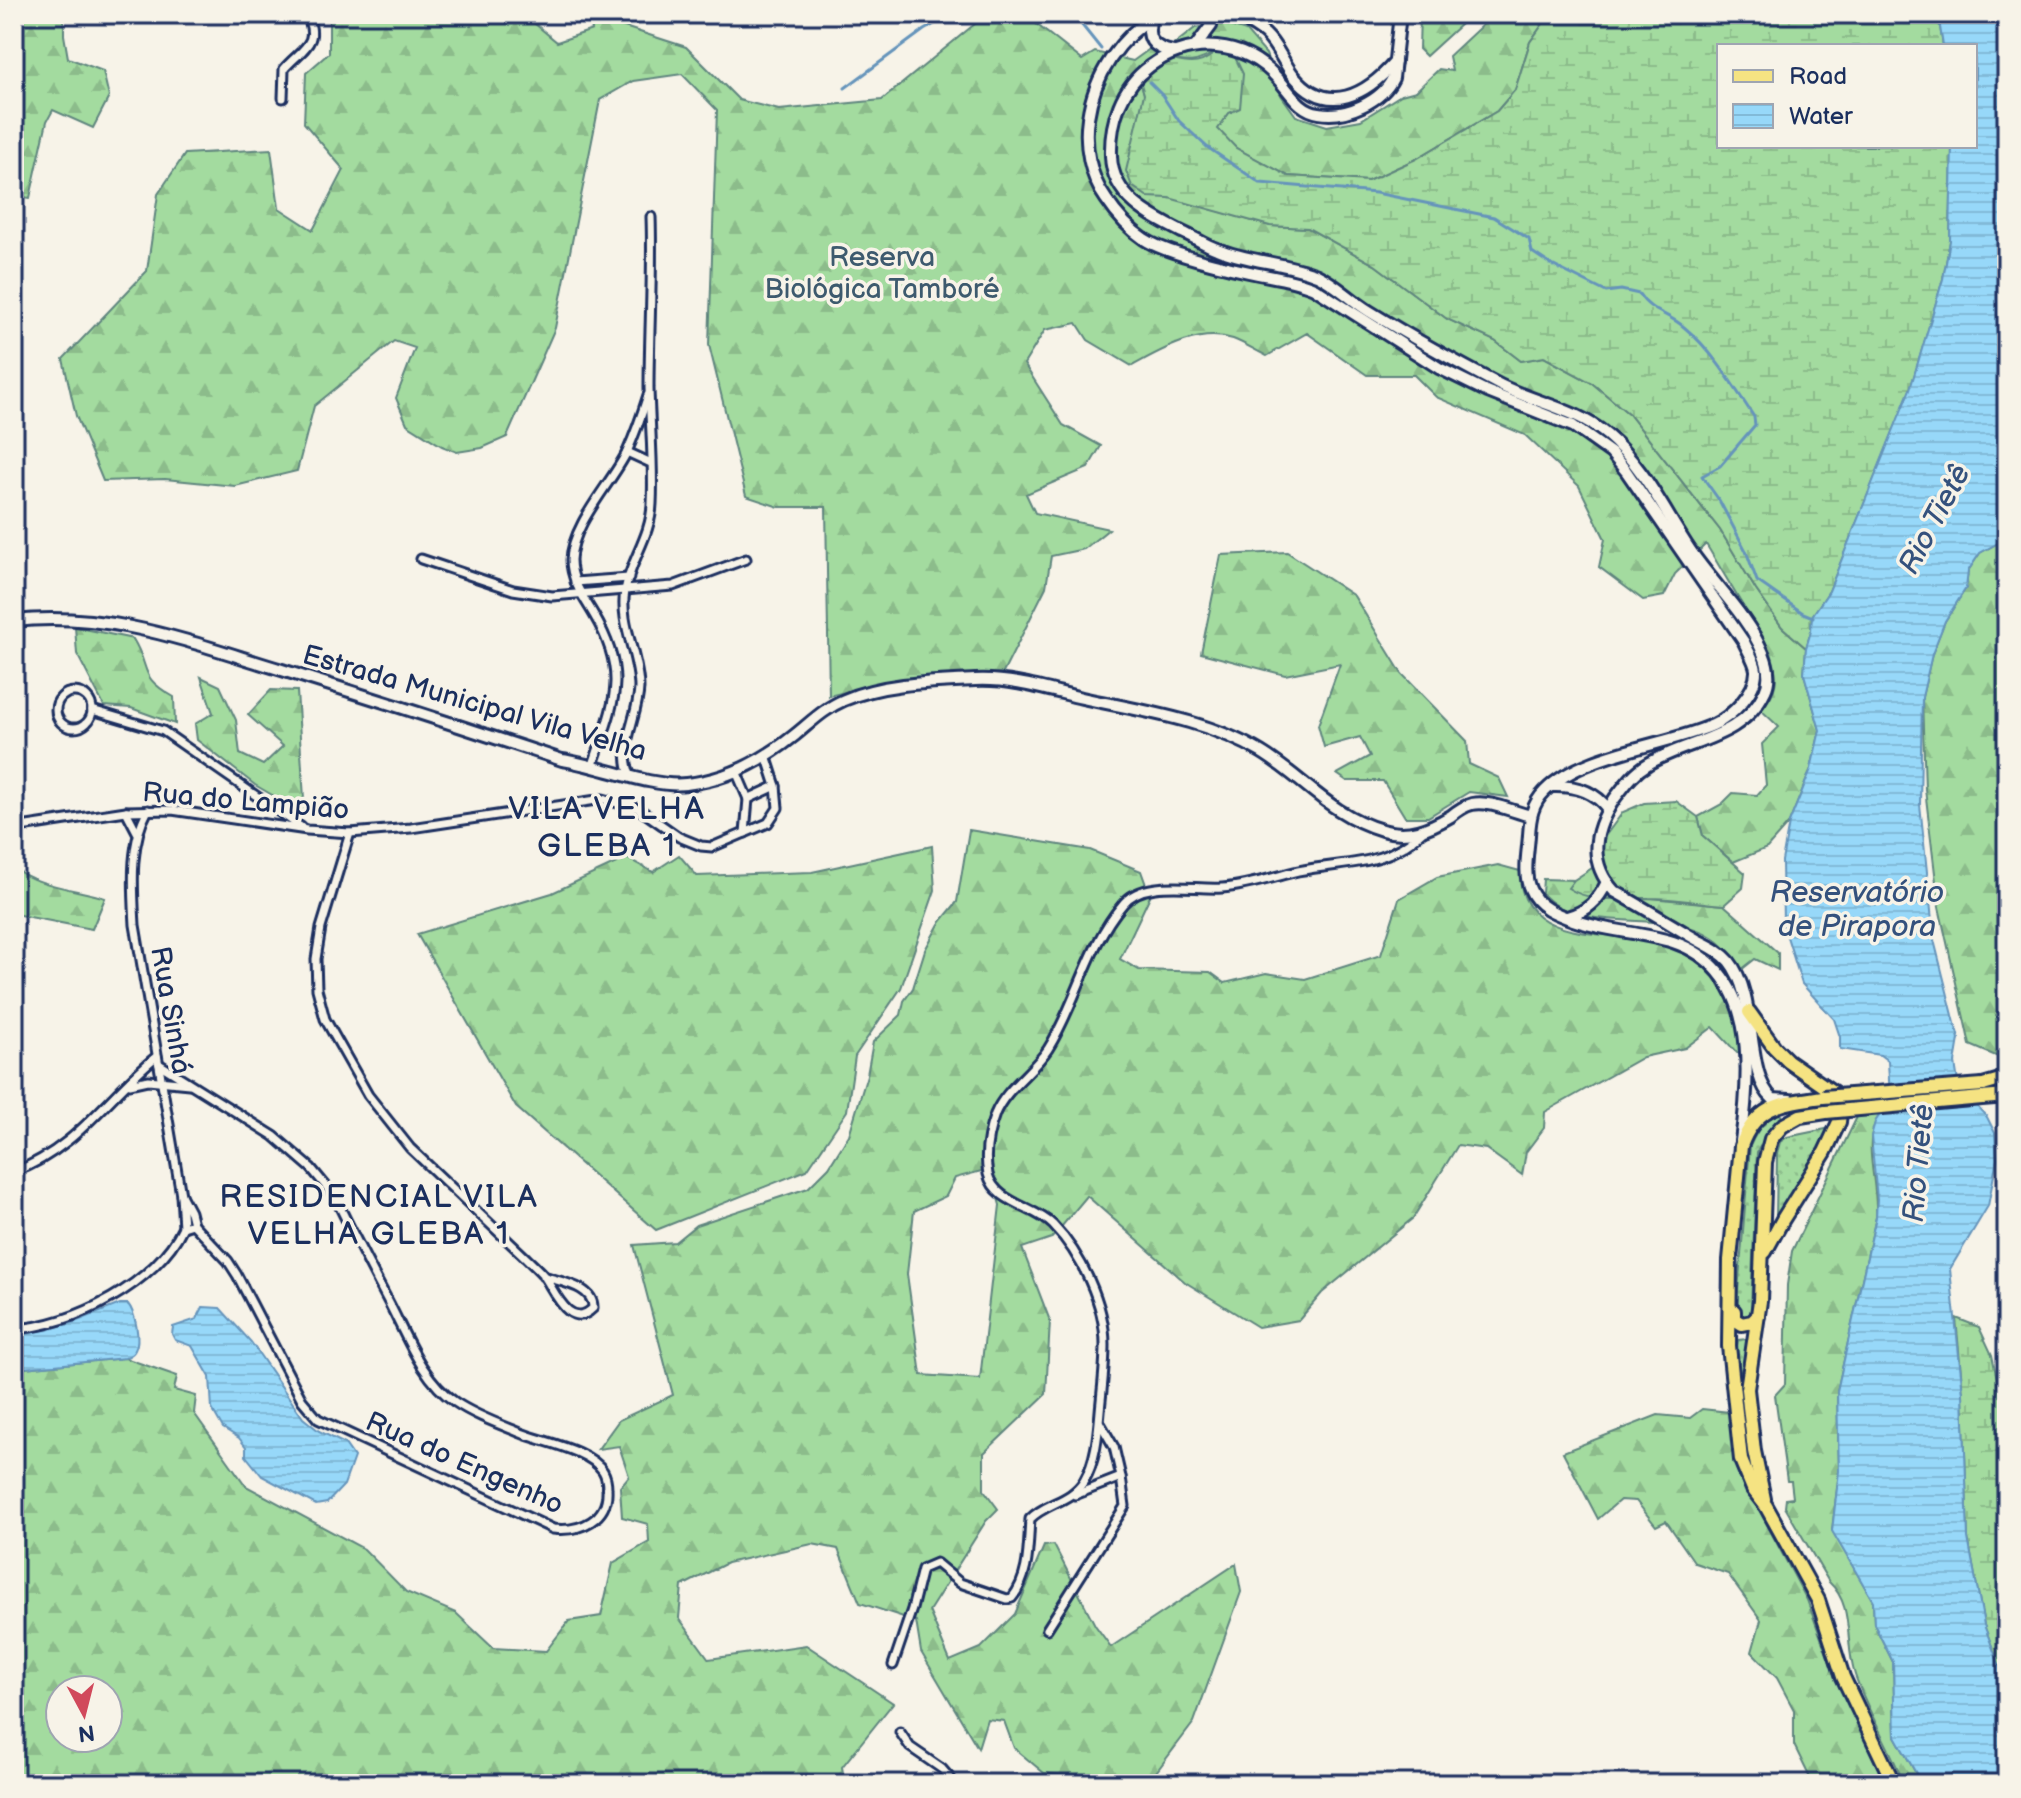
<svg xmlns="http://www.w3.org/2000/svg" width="2021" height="1798" font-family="'Balsamiq Sans',sans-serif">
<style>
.grass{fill:url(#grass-dots);stroke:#5f857e;stroke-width:2}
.forest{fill:url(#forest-firs);stroke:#5f857e;stroke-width:2;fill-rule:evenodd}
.wetland{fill:url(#wetland-marsh);stroke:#5f857e;stroke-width:2}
.water{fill:url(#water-rules);stroke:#6594bb;stroke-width:2}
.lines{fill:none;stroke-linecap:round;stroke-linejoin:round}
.stream{stroke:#6594bb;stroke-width:3}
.minor-casing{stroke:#1b2f5e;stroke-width:13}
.secondary-casing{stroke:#1b2f5e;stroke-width:16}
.primary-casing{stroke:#1b2f5e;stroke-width:18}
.minor{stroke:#f7f3e8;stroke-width:7}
.secondary{stroke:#f7f3e8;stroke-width:10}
.primary{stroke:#f5e382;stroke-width:12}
.primary-bridge-casing{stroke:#1b2f5e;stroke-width:18;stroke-linecap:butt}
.primary-bridge{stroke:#f5e382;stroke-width:12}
.labels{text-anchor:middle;stroke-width:7;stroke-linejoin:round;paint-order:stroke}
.park-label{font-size:28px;fill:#3d5a6e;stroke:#f7f3e8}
.street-label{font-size:28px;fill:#1b2f5e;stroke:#f7f3e8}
.water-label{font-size:30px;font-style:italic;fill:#34517d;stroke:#f7f3e8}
.quarter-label{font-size:32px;letter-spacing:2px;fill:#1b2f5e;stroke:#f7f3e8}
</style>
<defs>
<pattern id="grass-dots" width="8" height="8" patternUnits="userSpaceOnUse" patternTransform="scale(2)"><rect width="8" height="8" fill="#a3db9f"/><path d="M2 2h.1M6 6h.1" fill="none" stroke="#8cbc8b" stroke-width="1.8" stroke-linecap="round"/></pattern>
<pattern id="forest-firs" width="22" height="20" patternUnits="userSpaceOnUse" patternTransform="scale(2)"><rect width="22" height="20" fill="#a3db9f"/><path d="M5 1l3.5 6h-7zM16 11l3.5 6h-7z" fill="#8cbc8b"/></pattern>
<pattern id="wetland-marsh" width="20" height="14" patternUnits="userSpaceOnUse" patternTransform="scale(2)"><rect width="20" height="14" fill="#a3db9f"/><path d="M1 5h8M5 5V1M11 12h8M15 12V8" fill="none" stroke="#8cbc8b"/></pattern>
<pattern id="water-rules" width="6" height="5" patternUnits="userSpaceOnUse" patternTransform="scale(2)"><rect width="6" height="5" fill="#97d8f9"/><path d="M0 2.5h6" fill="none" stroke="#82bad8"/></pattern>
</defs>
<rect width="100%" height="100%" fill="#f7f3e8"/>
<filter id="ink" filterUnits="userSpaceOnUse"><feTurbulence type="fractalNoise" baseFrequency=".0125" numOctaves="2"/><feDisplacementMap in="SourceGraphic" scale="16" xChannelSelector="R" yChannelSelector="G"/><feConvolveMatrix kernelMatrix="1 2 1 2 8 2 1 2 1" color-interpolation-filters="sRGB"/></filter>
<g filter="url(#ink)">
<!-- grass -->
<g class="grass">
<path d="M1780 1113 1783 1121 1771 1127 1757 1152 1751 1310 1749 1316 1744 1318 1738 1314 1737 1303 1750 1146C1757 1130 1764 1120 1780 1113Z"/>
<path d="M1831 1128 1776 1221 1777 1153 1780 1142 1787 1137Z"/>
<path d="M1747 1339 1749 1341 1744 1405 1740 1403 1737 1348 1738 1340Z"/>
</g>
<!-- forest -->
<g class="forest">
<path d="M14 14H64V35L68 58 103 71 109 97 93 128 53 110 47 121 30 198 14 196Z"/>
<path d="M325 14H523L557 42 592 30 589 14H613L612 23 686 47 739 100 779 110 882 100 987 14 1026 16 1082 60 1095 52 1133 61 1155 45 1172 46 1195 28 1221 23 1246 31 1266 54 1281 95 1296 116 1327 126 1361 120 1401 95 1416 91 1439 69 1452 71 1449 56 1494 14H1550L1530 42 1515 90 1497 111 1416 159 1368 181 1288 176 1237 149 1217 129 1229 113 1219 50C1195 65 1188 64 1162 57L1139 74 1144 94 1142 111 1148 197H1169L1270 226 1308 228 1375 265 1447 319 1495 341 1521 361 1544 357 1592 383 1629 414 1720 530 1756 590 1782 627 1806 648 1804 674 1820 730 1811 769 1789 823 1767 848 1733 862 1703 836 1698 817 1722 804 1733 793 1757 795 1766 785 1762 744 1779 727 1761 710C1778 691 1779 677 1771 653L1706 544 1675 574 1664 596 1643 600 1599 567 1605 539 1579 486 1525 435 1436 397 1414 375H1367L1307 333 1267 356C1256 351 1244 343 1233 339 1197 328 1162 350 1132 366L1088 340 1077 323 1045 330 1024 364 1063 425 1101 446 1088 468 1026 494 1035 513 1109 529 1084 549 1051 556 1046 587 1003 673C944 676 887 680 829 696L826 507H779L746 496 709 345 717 110 682 74 633 81 600 100 555 328 507 437 482 448 457 452 442 446 407 424 396 398 415 348 394 341 314 406 297 471 235 486 165 479 103 481 76 416 63 359 147 271 158 194 185 154 271 149 279 208 313 230 344 170 304 123 306 73 329 53V18Z"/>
<path d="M1420 14H1472L1426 56 1419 49Z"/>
<path d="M2007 538V1047L1996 1056 1970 1045 1939 907 1925 789 1922 697 1932 654 1945 621 1966 588 1968 571 1980 553Z"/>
<path d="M1287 552 1354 596 1402 674 1467 741 1469 764 1499 778 1508 797 1469 792 1428 817H1405L1383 781H1347L1337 774 1370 756 1360 737 1324 747 1318 725 1340 664 1285 675 1201 653 1221 555Z"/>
<path d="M75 627 133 639C152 670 137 676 174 697L175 724 131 708 104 706 77 654Z"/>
<path d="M201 677 220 686 236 720 240 754 263 765 283 746 248 715 271 690 297 691 305 814 255 785 197 740 195 724 213 713Z"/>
<path d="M969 830 1090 850 1141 871 1150 896 1120 959 1139 970 1210 972 1225 983 1266 973 1305 979 1381 955 1399 899 1437 877 1498 865 1520 871C1518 948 1618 931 1667 940 1691 944 1716 956 1729 976 1742 995 1741 1025 1745 1047L1737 1053 1713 1027 1685 1048 1643 1057 1545 1112 1544 1128 1526 1152 1522 1175 1486 1149 1458 1145 1413 1218 1322 1293 1299 1320 1258 1327 1185 1282 1087 1196 1052 1238 1022 1248 1050 1321 1046 1394 984 1453V1490L998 1509 986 1521 929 1611 950 1661 981 1648 1015 1614 1044 1546 1054 1545 1095 1625 1111 1647 1236 1564 1241 1592 1194 1722 1147 1784H1071L1072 1777 1044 1773 1014 1748 1004 1721 987 1719 978 1748 921 1652 916 1621 860 1603 838 1549 812 1544 727 1563 682 1586 679 1618 709 1659 806 1645 893 1703 842 1767 845 1784H14V1369L125 1358 177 1376 174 1390 196 1396 194 1413 246 1486 364 1549 406 1592 456 1613 493 1648 546 1651 569 1621 601 1616 613 1563 649 1542 648 1524 622 1517 620 1487 629 1476 619 1446 598 1449 619 1420 673 1395 634 1245 675 1242 696 1225 808 1188 829 1167 849 1135 867 1075 873 1042 901 1015 904 1001 913 988 925 950 939 924 957 902ZM989 1169 1000 1205 980 1379 921 1375 907 1274 914 1211 946 1196 955 1178ZM60 1690H108V1738H60Z"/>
<path d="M932 846 935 890 901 988 855 1056 847 1111 807 1170 656 1230 516 1107 417 934 552 893 627 858 653 872 679 855 697 876 812 872Z"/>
<path d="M14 867C31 885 80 890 105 898L92 929 14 914Z"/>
<path d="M1543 879 1574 880 1569 888 1604 899 1650 898 1724 905 1778 953V970L1755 959 1741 970C1733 958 1725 945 1712 937 1663 906 1580 938 1542 893Z"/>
<path d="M1890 1087C1891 1108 1875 1114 1872 1133 1867 1155 1878 1191 1876 1217L1837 1391 1839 1471 1832 1530 1873 1601 1874 1624 1893 1662 1895 1736 1922 1784H1904C1890 1747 1868 1713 1855 1675 1844 1642 1855 1606 1829 1582L1785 1507 1786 1499 1793 1498 1791 1481H1787L1775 1395 1785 1384 1787 1285 1792 1251 1871 1088Z"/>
<path d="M1702 1409 1729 1412 1735 1457 1740 1474 1807 1600 1831 1665 1885 1784H1813L1794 1745V1710L1777 1678 1752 1652 1761 1620 1728 1574 1695 1563 1666 1521 1656 1526 1636 1501 1620 1500 1598 1519 1563 1452 1658 1415 1690 1418Z"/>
</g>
<!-- wetland -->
<g class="wetland">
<path d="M1550 14H1938L1943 46H1719V146H1952L1950 241 1943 279 1910 390 1829 591 1812 616 1811 631 1806 648 1782 627 1756 590 1720 530 1629 414 1592 383 1544 357 1521 361 1495 341 1447 319 1375 265 1308 228 1270 226 1169 198 1148 197 1132 186 1126 171 1144 94 1138 74 1162 57C1174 60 1189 66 1202 61 1216 55 1213 49 1232 51L1243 74 1240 108 1229 113 1218 129 1236 148 1288 176 1368 181 1416 159 1497 111 1515 90 1530 42Z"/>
<path d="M1676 801 1698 817 1703 836 1745 873 1743 888 1724 905C1699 903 1674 898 1649 898 1622 897 1592 904 1568 888L1574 880 1601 862 1600 843 1623 812 1644 803Z"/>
<path d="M1956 1318 1979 1327 1992 1355 2001 1398 2007 1405V1686L1984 1625 1968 1538 1963 1394Z"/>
</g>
<!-- water -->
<g class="water">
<path d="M1938 14H2007V538L1980 553 1968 571 1966 588 1945 621 1932 654 1922 697 1920 804 1934 940 1959 1039 1955 1063 1960 1095 1972 1101 1987 1117 1995 1133 1997 1159 1988 1206 1950 1269 1963 1394 1968 1538 1984 1625 2007 1686V1784H1922L1895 1736 1893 1662 1874 1624 1873 1601 1832 1531 1839 1471 1837 1391 1876 1217 1877 1199 1871 1136 1875 1122 1890 1099 1888 1061 1880 1055 1840 1049V1037L1834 1019 1802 984 1783 924 1782 861 1789 823 1811 769 1820 730 1804 674 1806 648 1811 631 1812 616 1829 591 1910 389 1943 279 1950 241 1952 146H1975V46H1943Z"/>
<path d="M120 1304H128C135 1312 141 1340 135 1350 133 1355 130 1355 125 1358L14 1369V1337L72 1323Z"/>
<path d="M203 1307 220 1308 251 1342 303 1418 319 1431 345 1444 354 1457 344 1485 327 1503 316 1505 262 1476 246 1456V1447L239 1438 223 1428 212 1409 210 1377 192 1346 175 1340 172 1334 173 1327 197 1319Z"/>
</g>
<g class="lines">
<!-- stream -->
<g class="stream">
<path d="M1073 14 1101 49"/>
<path d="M1149 82 1162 95 1179 121 1207 147 1260 183 1376 193 1494 217 1529 239 1532 252 1550 264 1606 292 1621 290 1639 294C1650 312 1668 313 1684 327 1713 351 1733 385 1754 417L1755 425 1720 466 1702 476 1719 500 1746 551 1757 581 1803 613 1813 617"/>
<path d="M845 88 924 30 952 14"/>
</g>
<!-- minor casing -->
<g class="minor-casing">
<g id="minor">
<path d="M283 98 284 69C301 49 322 44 306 14"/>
<path d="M627 452 651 463"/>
<path d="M421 559 513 590 552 596 673 586 746 559"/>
<path d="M575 582 629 578"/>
<circle cx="74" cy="710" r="18"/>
<path d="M92 710 163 731 301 827"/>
<path d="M593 765C613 704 630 676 594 615 584 598 571 581 571 560 572 524 611 484 627 452 635 434 642 414 648 395"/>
<path d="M736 771 748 799 776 786 766 755"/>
<path d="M631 777C617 746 638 719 639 688 639 656 619 623 625 591 630 561 651 536 652 504 654 466 650 427 649 388 649 331 653 274 651 217"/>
<path d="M148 810C129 843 133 888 135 925L181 1195 183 1227"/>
<path d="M126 811 137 832"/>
<path d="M14 828 126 811 172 810 307 830 350 833 411 828 603 799 639 809 679 837 701 846 712 847 768 823 778 808 776 786"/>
<path d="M350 833 321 928 316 959 317 989 325 1019 368 1095 410 1148 526 1258C532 1264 539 1270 544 1276 555 1292 570 1331 593 1308 594 1286 560 1282 543 1276"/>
<path d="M745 833 748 799"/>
<path d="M130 1084 148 1080 189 1084"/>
<path d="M14 1172C78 1148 107 1096 157 1056"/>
<path d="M181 1195 190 1212 193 1224"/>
<path d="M14 1329C74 1326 157 1283 183 1227L193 1224 228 1261 237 1275 302 1400 318 1419 553 1529C580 1532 609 1520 607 1488 607 1483 606 1476 603 1471 590 1450 543 1442 521 1433 499 1424 474 1415 455 1402 422 1380 406 1335 388 1301 370 1267 352 1232 335 1197L311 1168 274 1136 159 1064"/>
<path d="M1075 1495 1121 1477 1114 1447 1100 1423"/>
<path d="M1047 1629 1125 1506 1121 1477"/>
<path d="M893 1665 912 1609 922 1569 936 1563 960 1583 1007 1599 1012 1598C1030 1576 1028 1545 1030 1519 1045 1503 1071 1502 1084 1481 1096 1461 1098 1434 1100 1411 1102 1389 1105 1367 1105 1345 1105 1304 1081 1254 1053 1225 1034 1206 995 1203 988 1174 984 1154 988 1133 995 1114 1006 1088 1033 1072 1048 1049 1077 1003 1087 946 1123 904 1144 878 1192 890 1222 888 1248 886 1273 877 1298 871 1346 861 1384 868 1422 832"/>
<path d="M900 1732 910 1747 942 1769 955 1784"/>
</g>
</g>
<!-- secondary casing -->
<g class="secondary-casing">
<g id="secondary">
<path d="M1157 14C1120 37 1094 75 1088 118 1084 145 1090 177 1106 199 1116 214 1129 229 1144 239 1167 254 1221 266 1249 272 1271 277 1293 279 1314 288L1439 368 1488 392 1573 426 1611 453 1626 471 1744 642C1748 651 1755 661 1756 670 1757 692 1731 717 1713 725 1665 746 1582 753 1545 791 1532 804 1530 818 1529 835 1528 852 1523 874 1530 889 1537 907 1556 914 1573 920 1605 931 1641 932 1673 942 1758 970 1751 1070 1741 1141"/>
<path d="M1233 14C1244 20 1256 26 1265 34 1278 46 1283 63 1294 76 1328 117 1367 94 1395 62"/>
<path d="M1400 14 1393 78C1382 101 1346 118 1319 113 1299 110 1291 93 1278 79 1244 40 1191 37 1150 66 1121 87 1110 121 1111 156 1112 197 1150 216 1182 232 1194 237 1205 245 1217 249 1249 262 1285 262 1317 275 1336 284 1351 300 1369 311 1411 337 1456 362 1500 385 1536 403 1575 408 1607 435 1643 465 1664 511 1690 550 1713 584 1747 615 1763 653 1768 665 1771 679 1765 691 1742 740 1689 739 1648 764 1634 772 1625 785 1615 798 1594 829 1587 861 1614 891 1641 906 1667 922 1694 938 1706 945 1720 950 1729 961 1759 998 1744 1074 1773 1099L1790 1100"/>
<path d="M1151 18C1145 38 1152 48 1173 52"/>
<path d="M1196 46 1211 26 1206 14"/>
<path d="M14 621C110 610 192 643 282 670 376 699 469 729 562 760 598 765 652 788 686 784 726 780 764 760 795 735 811 722 825 708 844 700 883 683 934 682 975 680 1011 678 1048 690 1082 698 1142 711 1208 720 1261 752 1304 778 1330 815 1382 830 1408 838 1429 829 1451 816 1457 811 1464 806 1472 804 1490 800 1513 812 1531 816"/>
<path d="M1551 786C1574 785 1594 790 1608 809"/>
<path d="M1567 917C1588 911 1598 901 1607 882"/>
</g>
</g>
<!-- primary casing -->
<g class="primary-casing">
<g id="primary">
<path d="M1749 1012 1774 1047 1788 1061 1834 1093 1840 1113 1839 1122 1825 1152 1783 1219 1765 1252"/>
<path d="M1983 1085 2007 1078"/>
<path d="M1823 1097C1783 1103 1756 1104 1741 1146L1730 1260 1729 1346 1741 1460 1753 1489 1766 1506 1818 1600 1843 1677 1894 1784"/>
<path d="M1982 1098 2007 1096"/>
<path d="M1734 1311V1319L1742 1324 1752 1322 1758 1316"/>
<path d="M1764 1499 1754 1451 1747 1389 1760 1301 1765 1162 1771 1139 1782 1126 1800 1116 1826 1112"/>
</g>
</g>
<!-- minor -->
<use href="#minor" class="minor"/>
<!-- secondary -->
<use href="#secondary" class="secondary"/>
<!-- primary -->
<use href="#primary" class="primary"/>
<!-- primary-bridge casing -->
<g class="primary-bridge-casing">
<g id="primary-bridge">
<path d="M1823 1097 1983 1085"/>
<path d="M1826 1112 1982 1098"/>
</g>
</g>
<!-- primary-bridge -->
<use href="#primary-bridge" class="primary-bridge"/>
</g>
</g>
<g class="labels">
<!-- park labels -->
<g class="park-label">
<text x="882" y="266">Reserva<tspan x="882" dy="32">Biológica Tamboré</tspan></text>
</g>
<!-- street labels -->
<g class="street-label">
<text transform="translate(475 702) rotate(16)" y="10">Estrada Municipal Vila Velha</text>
<text transform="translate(246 800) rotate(5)" y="10">Rua do Lampião</text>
<text transform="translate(172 1010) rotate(80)" y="10">Rua Sinhá</text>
<text transform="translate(465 1462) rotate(24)" y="10">Rua do Engenho</text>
</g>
<!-- water labels -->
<g class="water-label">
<text transform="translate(1934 519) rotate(-62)" y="10">Rio Tietê</text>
<text x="1857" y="902">Reservatório<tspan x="1857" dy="34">de Pirapora</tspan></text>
<text transform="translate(1918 1163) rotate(-85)" y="10">Rio Tietê</text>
</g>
<!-- quarter labels -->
<g class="quarter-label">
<text x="607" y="819">VILA VELHA<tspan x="607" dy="37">GLEBA 1</tspan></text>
<text x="379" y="1207">RESIDENCIAL VILA<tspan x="379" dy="37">VELHA GLEBA 1</tspan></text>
</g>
</g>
<!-- margin -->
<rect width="2021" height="1798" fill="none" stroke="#f7f3e8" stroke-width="48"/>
<rect x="24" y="24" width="1973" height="1750" fill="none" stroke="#1b2f5e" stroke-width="3" filter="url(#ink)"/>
<!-- legend -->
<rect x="1717" y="44" width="260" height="104" fill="#f7f3e8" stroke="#9fa5b1" stroke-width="2"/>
<rect x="1733" y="70" width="40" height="12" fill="#f5e382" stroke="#9fa5b1" stroke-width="2"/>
<text x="1789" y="84" font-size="24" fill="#1b2f5e">Road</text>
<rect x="1733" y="104" width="40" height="24" fill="url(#water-rules)" stroke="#9fa5b1" stroke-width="2"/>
<text x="1789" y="124" font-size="24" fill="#1b2f5e">Water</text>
<!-- north arrow -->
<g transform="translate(84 1714) rotate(173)"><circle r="38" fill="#f7f3e8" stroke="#9fa5b1" stroke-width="2"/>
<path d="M0-6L14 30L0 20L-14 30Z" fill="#d1495b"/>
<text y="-12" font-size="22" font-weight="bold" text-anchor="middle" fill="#1b2f5e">N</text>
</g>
</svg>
